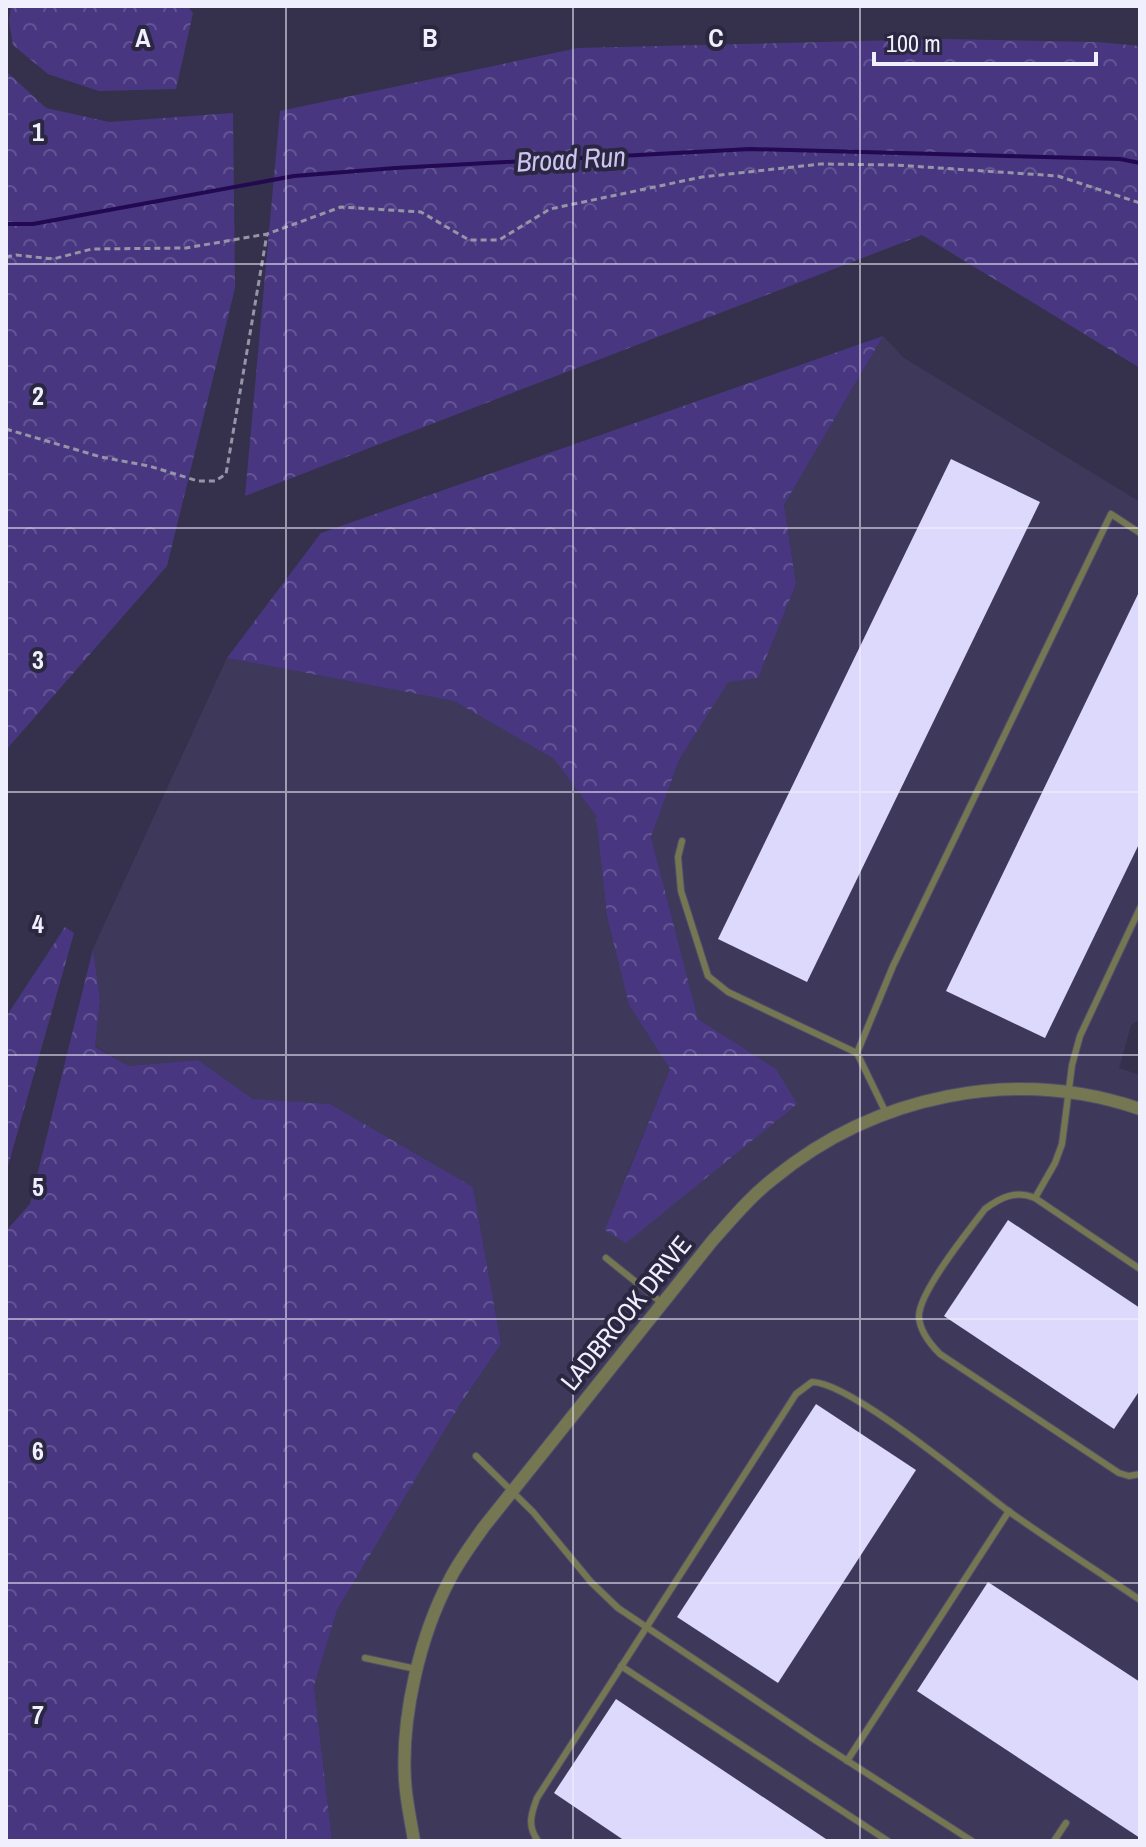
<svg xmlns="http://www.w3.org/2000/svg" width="1146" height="1847" font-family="'Archivo Narrow',sans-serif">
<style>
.built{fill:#3e395a}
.forest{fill:url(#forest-crowns)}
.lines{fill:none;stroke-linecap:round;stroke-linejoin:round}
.stream{stroke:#230952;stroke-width:4}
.building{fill:#ddd9fc}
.lane-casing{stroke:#534f68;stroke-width:8}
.street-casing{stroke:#534f68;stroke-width:14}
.path{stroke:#9794a8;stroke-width:3;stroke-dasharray:6 4;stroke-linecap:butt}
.lane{stroke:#747752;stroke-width:6}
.street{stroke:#747752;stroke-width:12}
.grid{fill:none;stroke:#f0effd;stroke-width:2;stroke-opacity:0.55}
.labels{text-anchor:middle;stroke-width:8;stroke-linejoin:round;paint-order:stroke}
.street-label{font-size:26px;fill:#f0effd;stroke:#2b2741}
.water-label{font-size:28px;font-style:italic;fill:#cbc5f0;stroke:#2b2741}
.grid-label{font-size:26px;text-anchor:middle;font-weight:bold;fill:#f0effd;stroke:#2b2741;stroke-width:8;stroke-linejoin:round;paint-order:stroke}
</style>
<defs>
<pattern id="forest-crowns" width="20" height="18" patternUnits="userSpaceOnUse" patternTransform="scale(2)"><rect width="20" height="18" fill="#483780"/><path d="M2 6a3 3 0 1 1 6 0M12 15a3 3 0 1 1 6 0" fill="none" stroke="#635493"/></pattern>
</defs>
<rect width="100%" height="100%" fill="#35314c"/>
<!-- built -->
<path class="built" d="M883 336 904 358 1140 502V1019L1131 1025 1119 1068 1140 1075V1841H332L314 1686 337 1610 461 1403 501 1344 473 1187 330 1104 253 1099 198 1060 129 1066 95 1046 100 1000 93 949 227 658 454 701 554 759 596 816 607 916 629 1005 670 1069 625 1179 776 1069 698 1019 651 837 679 760 728 681 758 678 796 584 784 505Z"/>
<!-- forest -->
<g class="forest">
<path d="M11 6H187L193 13 176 89 99 91 48 74 13 45 9 21Z"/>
<path d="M944 39 1097 42 1140 46V368L922 235 245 496 280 111 578 48Z"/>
<path d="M6 71 46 108 109 122 233 113 235 288 167 566 6 750Z"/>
<path d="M883 336 784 505 796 584 758 678 728 682 679 760 651 837 698 1019 776 1069 797 1104 626 1243 605 1230 670 1069 629 1005 607 916 596 816 554 759 454 701 227 658 321 533Z"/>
<path d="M65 927 74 933 6 1173V1017Z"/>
<path d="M93 949 100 1000 95 1047 129 1066 198 1060 253 1099 330 1104 473 1187 501 1344 461 1403 337 1610 314 1686 332 1841H6V1231L30 1204Z"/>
</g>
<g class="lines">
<!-- stream -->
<path class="stream" d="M6 224H33L294 176 395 168 750 149 1120 159 1140 163"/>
</g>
<!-- building -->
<g class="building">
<path d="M951 459 1040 502 807 982 718 939Z"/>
<path d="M1140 590V842L1045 1038 946 991Z"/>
<path d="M1008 1220 1140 1308V1390L1114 1429 944 1316Z"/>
<path d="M816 1404 916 1470 778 1683 677 1617Z"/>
<path d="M988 1582 1140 1682V1838L917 1691Z"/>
<path d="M616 1699 829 1841H625L554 1793Z"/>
</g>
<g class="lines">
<!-- lane casing -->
<g class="lane-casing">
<g id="lane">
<path d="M682 841 678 857 681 891 708 976 728 992 857 1053 886 1113"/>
<path d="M857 1053 893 966 1111 514 1140 533"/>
<path d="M1035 1198 1055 1163 1062 1144 1072 1065 1080 1036 1140 908"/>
<path d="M606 1258 662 1303"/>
<path d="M1140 1269 1035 1198C1016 1190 1001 1197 985 1209 969 1230 918 1293 919 1317 920 1332 930 1344 940 1354L1119 1473 1129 1476 1140 1474"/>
<path d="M476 1456 533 1512 591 1582 618 1608 815 1740 972 1841"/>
<path d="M365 1658 416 1669"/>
<path d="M621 1666 888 1841"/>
<path d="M847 1761 1009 1511"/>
<path d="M538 1841C527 1826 531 1814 537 1798L796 1394 812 1382C850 1382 971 1483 1007 1510 1050 1541 1096 1570 1140 1600"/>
<path d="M1054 1841 1066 1823"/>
</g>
</g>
<!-- street casing -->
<g class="street-casing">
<path id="street" d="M414 1841C411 1821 406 1801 405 1780 401 1717 420 1635 450 1579 459 1561 472 1544 483 1528L713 1240C732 1219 750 1197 773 1179 875 1095 1014 1066 1140 1109"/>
</g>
<!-- path -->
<g class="path">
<path d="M6 257 16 255 53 259 92 249 186 248 267 234 341 207 421 212 469 240H499L550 209 702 177 821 164 895 165 1058 176 1140 203"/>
<path d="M6 429 101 457 149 466 198 481H215L226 474 267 234"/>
</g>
<!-- lane -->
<use href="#lane" class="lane"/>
<!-- street -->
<use href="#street" class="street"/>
</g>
<!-- grid -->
<path class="grid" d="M286 6V1841M573 6V1841M860 6V1841M6 264H1140M6 528H1140M6 792H1140M6 1055H1140M6 1319H1140M6 1583H1140"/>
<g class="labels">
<!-- street labels -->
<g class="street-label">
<text transform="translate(626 1313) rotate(-51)" y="9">LADBROOK DRIVE</text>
</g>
<!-- water labels -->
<g class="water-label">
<text transform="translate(571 159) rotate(-3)" y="10">Broad Run</text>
</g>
</g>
<g class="grid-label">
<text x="143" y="47">A</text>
<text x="430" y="47">B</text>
<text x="716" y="47">C</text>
<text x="38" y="141">1</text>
<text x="38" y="405">2</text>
<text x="38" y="669">3</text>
<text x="38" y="933">4</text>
<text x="38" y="1196">5</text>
<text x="38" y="1460">6</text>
<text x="38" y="1724">7</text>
</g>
<!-- border -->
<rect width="1146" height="1847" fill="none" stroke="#f0effd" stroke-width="16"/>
<!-- scale -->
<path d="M874 52v12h222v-12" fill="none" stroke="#f0effd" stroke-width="4"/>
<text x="886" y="52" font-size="24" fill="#f0effd" stroke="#2b2741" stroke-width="6" paint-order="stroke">100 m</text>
</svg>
